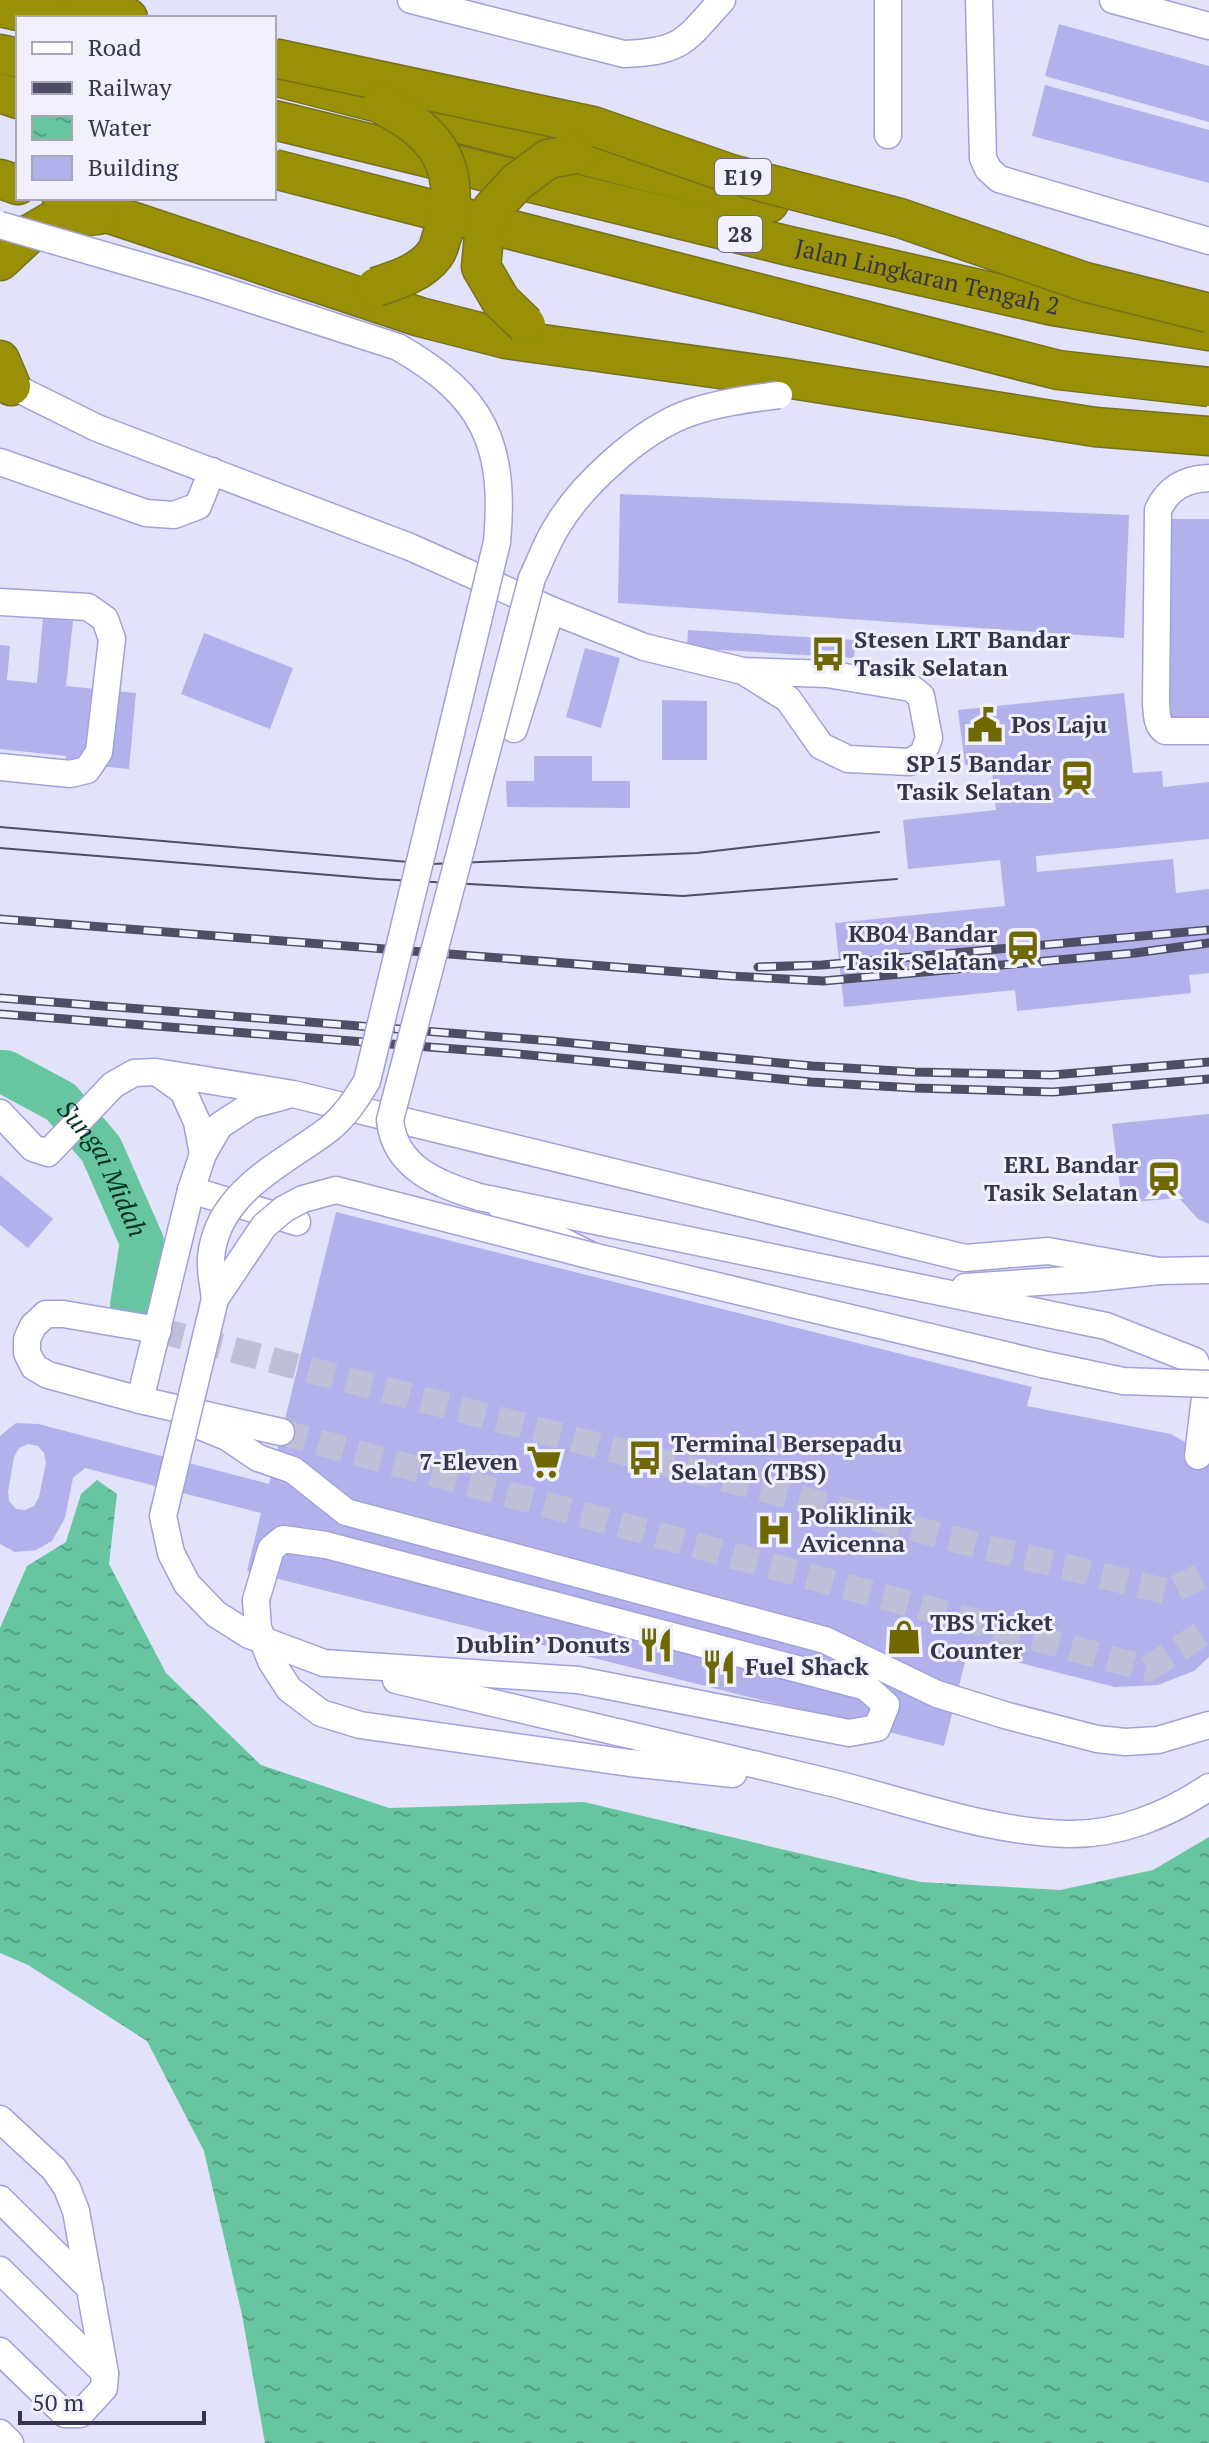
<svg xmlns="http://www.w3.org/2000/svg" width="1209" height="2443" font-family="'PT Serif',serif">
<style>
.water{fill:url(#water-ripples)}
.lines{fill:none;stroke-linecap:round;stroke-linejoin:round}
.river{stroke:#67c69f;stroke-width:44}
.building{fill:#b2b1ec;fill-rule:evenodd}
.minor-tunnel{stroke:#bfbfd8;stroke-width:26;stroke-dasharray:26 13;stroke-linecap:butt}
.minor-casing{stroke:#a1a0da;stroke-width:29}
.highway-casing{stroke:#76701f;stroke-width:41}
.minor{stroke:#fff;stroke-width:26}
.highway{stroke:#999006;stroke-width:38}
.tram{stroke:#4e4e66;stroke-width:2}
.rail-casing{stroke:#4e4e66;stroke-width:9}
.rail{stroke:#f1f1fd;stroke-width:6;stroke-dasharray:18;stroke-linecap:butt}
.minor-bridge-casing{stroke:#a1a0da;stroke-width:29;stroke-linecap:butt}
.highway-bridge-casing{stroke:#76701f;stroke-width:41;stroke-linecap:butt}
.minor-bridge{stroke:#fff;stroke-width:26}
.highway-bridge{stroke:#999006;stroke-width:38}
.labels{text-anchor:middle;stroke-width:6;stroke-linejoin:round;paint-order:stroke}
.shield{fill:#f1f1fd;stroke:#6d6d82;stroke-width:2}
.shield-label{font-size:22px;font-weight:bold;fill:#35354d}
.street-label{font-size:24px;fill:#35354d;stroke:#f1f1fd}
.poi-label{font-size:24px;font-weight:bold;fill:#35354d;stroke:#f1f1fd;text-anchor:start}
.water-label{font-size:26px;font-style:italic;fill:#053222;stroke:#f1f1fd}
</style>
<defs>
<pattern id="water-ripples" width="26" height="14" patternUnits="userSpaceOnUse" patternTransform="scale(2)"><rect width="26" height="14" fill="#67c69f"/><path d="M2 4q2-2 4 0t4 0M15 11q2-2 4 0t4 0" fill="none" stroke="#56a284"/></pattern>
</defs>
<rect width="100%" height="100%" fill="#e2e2fb"/>
<!-- water -->
<path class="water" d="M97 1480 117 1494 109 1564 166 1673 261 1765 389 1808 584 1802 920 1882 1060 1890 1153 1870 1209 1837V2443H265L242 2315 204 2151 147 2041 28 1965 0 1953V1628L27 1566 66 1542 81 1494Z"/>
<g class="lines">
<!-- river -->
<path class="river" id="s1" d="M0 1072H5L61 1102 101 1149 142 1242 132 1305"/>
</g>
<!-- building -->
<g class="building">
<path d="M1059 24 1209 66V122L1045 76Z"/>
<path d="M1045 85 1209 130V183L1032 136Z"/>
<path d="M620 494 1129 515 1124 638 618 603Z"/>
<path d="M1164 519H1209V720L1167 722Z"/>
<path d="M43 618 73 621 66 686 136 693 129 769 65 763 66 756 0 749V645L10 646 7 680 37 683Z"/>
<path d="M688 630 855 640 854 658 687 648Z"/>
<path d="M204 633 293 668 270 729 181 694Z"/>
<path d="M585 648 620 658 601 728 566 717Z"/>
<path d="M1124 693 1133 773 1162 771 1163 787 1209 782V839L1036 856 1037 872 1173 859 1176 893 1209 889V973L1189 975 1191 993 1017 1011 1015 990 844 1007 835 923 1005 906 1000 860 908 869 903 820 996 810 991 763 965 765 958 710Z"/>
<path d="M662 700 707 701V760H662Z"/>
<path d="M534 756H592V781H630V808L507 807 506 781H534Z"/>
<path d="M1209 1114V1224L1198 1219 1179 1198 1122 1203 1112 1124Z"/>
<path d="M0 1175 53 1219 28 1248 0 1225Z"/>
<path d="M336 1212 1032 1387 1027 1406 1171 1434 1209 1456V1657L1194 1671 1158 1685 1115 1687 968 1650 944 1746 247 1571 261 1513 85 1468 73 1478 65 1518 52 1541 36 1550 15 1552 0 1544V1436L16 1423 38 1424 269 1484ZM28 1444 38 1446 44 1453 46 1463 39 1497 34 1506 25 1510 16 1509 9 1501 8 1492 14 1457 19 1448Z"/>
</g>
<g class="lines">
<!-- minor-tunnel -->
<g class="minor-tunnel">
<path d="M158 1330 992 1549 1169 1592 1209 1572"/>
<path d="M281 1432 1148 1669 1209 1629"/>
</g>
<!-- minor casing -->
<g class="minor-casing">
<g id="minor">
<path d="M411 0 624 54C682 52 685 41 722 0"/>
<path d="M888 0V135"/>
<path d="M979 0 983 158 988 169 999 179 1209 241"/>
<path d="M1113 0 1209 26"/>
<path d="M0 380 97 428 410 547 551 610 644 647 743 671 827 674 911 688 921 696 929 738 923 754 910 762 848 759 821 746 788 699 743 671"/>
<path d="M0 462 146 513 174 515 198 506 212 471"/>
<path d="M1209 478C1185 479 1168 488 1158 510L1156 703C1157 713 1156 725 1165 731H1209"/>
<path d="M0 602 88 607 105 619 112 639 99 752 87 770 70 774 0 767"/>
<path d="M514 729 551 610"/>
<path d="M159 1074 183 1091 197 1122 203 1154"/>
<path d="M0 1113 33 1148 48 1153 113 1085 134 1073 156 1072 293 1094 965 1258 1048 1251 1159 1271"/>
<path d="M191 1190 297 1222"/>
<path d="M479 1197 1106 1326 1195 1361 1206 1389 1198 1456"/>
<path d="M503 1211 592 1256 1042 1364"/>
<path d="M965 1287 1084 1279 1159 1271 1209 1270"/>
<path d="M158 1330 63 1314H46L33 1326 27 1339V1353L34 1367 48 1375 140 1400 281 1432"/>
<path d="M140 1400 191 1190 203 1154 219 1126 251 1105 285 1096"/>
<path d="M185 1420 227 1437 258 1458 293 1470 346 1512 825 1640 937 1694 1008 1716 1097 1739 1125 1742 1158 1740 1209 1725"/>
<path d="M256 1600 271 1549 283 1539 326 1545 866 1687 886 1705 877 1728 849 1733 578 1680 324 1663"/>
<path d="M396 1680C542 1714 687 1748 832 1783 909 1802 988 1832 1068 1834 1118 1835 1168 1815 1209 1787"/>
<path d="M630 1763 733 1774"/>
<path d="M0 2119 54 2169 67 2188 76 2211 105 2373 104 2388 80 2414H65L0 2351"/>
<path d="M0 2199 90 2288"/>
<path d="M0 2270 105 2373"/>
<path d="M0 2433 10 2443"/>
</g>
</g>
<!-- highway casing -->
<g class="highway-casing">
<g id="highway">
<path d="M67 0 128 18"/>
<path d="M0 7 50 18"/>
<path d="M0 54 18 58"/>
<path d="M274 76 769 203"/>
<path d="M0 93 18 99"/>
<path id="s2" d="M274 120 789 246 1053 306 1209 331"/>
<path d="M0 179 18 185"/>
<path d="M62 198 420 317 506 339 785 378 1095 427 1209 436"/>
<path d="M0 261 28 235 54 220 98 215"/>
<path d="M0 360 11 386"/>
</g>
</g>
<!-- minor -->
<use href="#minor" class="minor"/>
<!-- highway -->
<use href="#highway" class="highway"/>
<!-- tram -->
<g class="tram">
<path d="M0 827 432 864 697 853 879 832"/>
<path d="M0 848 378 879 683 896 897 879"/>
</g>
<!-- rail casing -->
<g class="rail-casing">
<g id="rail">
<path d="M0 919 731 976 823 981 1135 953 1209 943"/>
<path d="M758 967 822 965 1209 930"/>
<path d="M0 998 552 1041 812 1066 915 1072 1052 1075 1209 1062"/>
<path d="M0 1014 507 1053 811 1082 915 1088 1053 1092 1209 1079"/>
</g>
</g>
<!-- rail -->
<use href="#rail" class="rail"/>
<!-- minor-bridge casing -->
<g class="minor-bridge-casing">
<g id="minor-bridge">
<path d="M0 225 200 283 398 347C484 396 506 445 497 542L367 1081C357 1098 346 1115 329 1129 286 1162 222 1189 212 1250 209 1266 213 1283 215 1299"/>
<path d="M479 1197C439 1184 395 1169 390 1120L532 578C540 562 546 544 556 528 581 485 641 430 689 413 718 403 748 399 779 395"/>
<path d="M1042 1364 1123 1381 1209 1384"/>
<path d="M256 1600 258 1628 271 1661 289 1689 321 1713 360 1725 630 1763"/>
<path d="M324 1663 249 1635 216 1614 187 1584 171 1553 163 1516 215 1299 264 1226 284 1209 303 1199 336 1190 592 1256"/>
</g>
</g>
<!-- highway-bridge casing -->
<g class="highway-bridge-casing">
<g id="highway-bridge">
<path d="M274 58 593 126 731 174 900 218 1085 282 1209 313"/>
<path d="M274 169 1058 370 1209 387"/>
<path d="M376 287C397 280 421 273 435 254 439 249 440 241 442 236 456 203 454 164 428 137 415 123 399 114 382 105"/>
<path d="M526 325 501 301 481 267 485 226 492 209 517 182 548 159 575 154"/>
</g>
</g>
<!-- minor-bridge -->
<use href="#minor-bridge" class="minor-bridge"/>
<!-- highway-bridge -->
<use href="#highway-bridge" class="highway-bridge"/>
</g>
<!-- icons -->
<defs>
<g id="bus-bare" transform="scale(2.76)"><path d="M-5-6H5V4H4V6H2V4H-2V6H-4V4H-5ZM-3.5-4V0h7V-4ZM-3.5 1.2v1.5H-2V1.2ZM2 1.2v1.5H3.5V1.2Z" fill="#6f6800" stroke="#f1f1fd" stroke-width="2.5" paint-order="stroke"/></g>
<g id="civic-bare" transform="scale(2.76)"><path d="M-.6-6.5H3V-4.5H.6V-3L4-1V1h2V6H-6V1h2V-1L-.6-3ZM-1.2 2.5V6h2.4V2.5Z" fill="#6f6800" stroke="#f1f1fd" stroke-width="2.5" paint-order="stroke"/></g>
<g id="station-bare" transform="scale(2.76)"><path d="M-3-6H3Q5-6 5-4V2Q5 4 3 4L4.5 6H3L1.5 4h-3L-3 6H-4.5L-3 4Q-5 4-5 2V-4Q-5-6-3-6ZM-3.5-4v3h7v-3ZM-3.5 1v1.5H-2V1ZM2 1v1.5H3.5V1Z" fill="#6f6800" stroke="#f1f1fd" stroke-width="2.5" paint-order="stroke"/></g>
<g id="supermarket-bare" transform="scale(2.76)"><path d="M-6-5.5h2.5l.6 2H6L4.5 2H-2.5L-4.4-4H-6ZM-1.5 3.2a1.3 1.3 0 1 0 .1 0ZM3 3.2a1.3 1.3 0 1 0 .1 0Z" fill="#6f6800" stroke="#f1f1fd" stroke-width="2.5" paint-order="stroke"/></g>
<g id="hospital-bare" transform="scale(2.76)"><path d="M-5-5h3v3.5h4V-5h3V5h-3V1.5h-4V5h-3Z" fill="#6f6800" stroke="#f1f1fd" stroke-width="2.5" paint-order="stroke"/></g>
<g id="shop-bare" transform="scale(2.76)"><path d="M-5-2.5h2.3a2.7 3.5 0 0 1 5.4 0H5L5.5 6h-11ZM-1.5-2.5h3a1.5 2.3 0 0 0-3 0Z" fill="#6f6800" stroke="#f1f1fd" stroke-width="2.5" paint-order="stroke"/></g>
<g id="restaurant-bare" transform="scale(2.76)"><path d="M-5-6h1v4h1v-4h1v4h1v-4h1v5L-1.5 .5V6h-2V.5L-5-1ZM5-6V6H3V1.5H1.5Q1.5-4 5-6Z" fill="#6f6800" stroke="#f1f1fd" stroke-width="2.5" paint-order="stroke"/></g>
</defs>
<g fill-rule="evenodd">
<use href="#bus-bare" x="828" y="654"/>
<use href="#civic-bare" x="985" y="725"/>
<use href="#station-bare" x="1077" y="778"/>
<use href="#station-bare" x="1023" y="948"/>
<use href="#station-bare" x="1164" y="1179"/>
<use href="#bus-bare" x="645" y="1458"/>
<use href="#supermarket-bare" x="544" y="1462"/>
<use href="#hospital-bare" x="774" y="1530"/>
<use href="#shop-bare" x="904" y="1637"/>
<use href="#restaurant-bare" x="656" y="1645"/>
<use href="#restaurant-bare" x="719" y="1667"/>
</g>
<g class="labels">
<!-- shield labels -->
<g class="shield">
<rect x="715" y="159" width="56" height="36" rx="6"/>
<rect x="718" y="216" width="44" height="36" rx="6"/>
</g>
<g class="shield-label">
<text x="743" y="185">E19</text>
<text x="740" y="242">28</text>
</g>
<!-- street labels -->
<g class="street-label">
<text dy="8" stroke="none"><textPath href="#s2" startOffset="672">Jalan Lingkaran Tengah 2</textPath></text>
</g>
<!-- poi labels -->
<g class="poi-label">
<text x="854" y="648">Stesen LRT Bandar<tspan x="854" dy="28">Tasik Selatan</tspan></text>
<text x="1011" y="733">Pos Laju</text>
<text x="1051" y="772" text-anchor="end">SP15 Bandar<tspan x="1051" dy="28">Tasik Selatan</tspan></text>
<text x="997" y="942" text-anchor="end">KB04 Bandar<tspan x="997" dy="28">Tasik Selatan</tspan></text>
<text x="1138" y="1173" text-anchor="end">ERL Bandar<tspan x="1138" dy="28">Tasik Selatan</tspan></text>
<text x="671" y="1452">Terminal Bersepadu<tspan x="671" dy="28">Selatan (TBS)</tspan></text>
<text x="518" y="1470" text-anchor="end">7-Eleven</text>
<text x="800" y="1524">Poliklinik<tspan x="800" dy="28">Avicenna</tspan></text>
<text x="930" y="1631">TBS Ticket<tspan x="930" dy="28">Counter</tspan></text>
<text x="630" y="1653" text-anchor="end">Dublin’ Donuts</text>
<text x="745" y="1675">Fuel Shack</text>
</g>
<!-- water labels -->
<g class="water-label">
<text dy="9" stroke="none"><textPath href="#s1" startOffset="148">Sungai Midah</textPath></text>
</g>
</g>
<!-- legend -->
<rect x="16" y="16" width="260" height="184" fill="#f1f1fd" stroke="#a6a6b7" stroke-width="2"/>
<rect x="32" y="42" width="40" height="12" fill="#ffffff" stroke="#a6a6b7" stroke-width="2"/>
<text x="88" y="56" font-size="24" fill="#35354d">Road</text>
<rect x="32" y="82" width="40" height="12" fill="#4e4e66" stroke="#a6a6b7" stroke-width="2"/>
<text x="88" y="96" font-size="24" fill="#35354d">Railway</text>
<rect x="32" y="116" width="40" height="24" fill="url(#water-ripples)" stroke="#a6a6b7" stroke-width="2"/>
<text x="88" y="136" font-size="24" fill="#35354d">Water</text>
<rect x="32" y="156" width="40" height="24" fill="#b2b1ec" stroke="#a6a6b7" stroke-width="2"/>
<text x="88" y="176" font-size="24" fill="#35354d">Building</text>
<!-- scale -->
<path d="M20 2411v12h184v-12" fill="none" stroke="#35354d" stroke-width="4"/>
<text x="32" y="2411" font-size="24" fill="#35354d" stroke="#f1f1fd" stroke-width="6" paint-order="stroke">50 m</text>
</svg>
